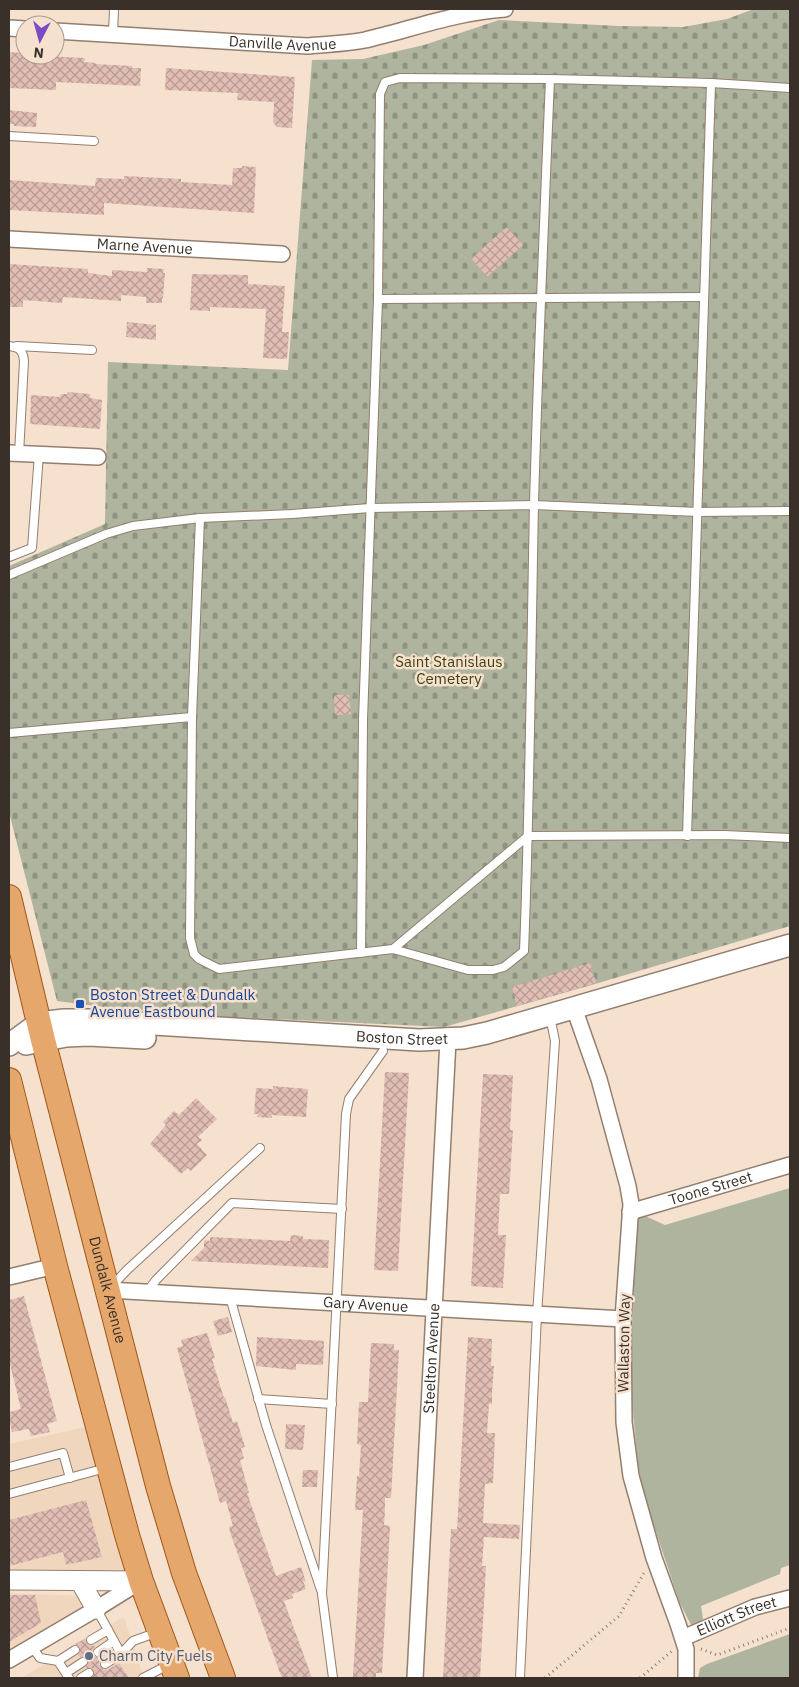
<svg xmlns="http://www.w3.org/2000/svg" width="799" height="1687" font-family="'IBM Plex Sans',sans-serif">
<style>
.built{fill:#f1d6be}
.grass{fill:#afb49e}
.cemetery{fill:url(#cemetery-stones)}
.building{fill:url(#building-cross-hatch)}
.lines{fill:none;stroke-linecap:round;stroke-linejoin:round}
.service-casing{stroke:#937f6f;stroke-width:10}
.minor-casing{stroke:#937f6f;stroke-width:18}
.tertiary-casing{stroke:#937f6f;stroke-width:21}
.secondary-casing{stroke:#937f6f;stroke-width:24}
.primary-casing{stroke:#9f5716;stroke-width:26}
.path{stroke:#8e8074;stroke-width:3;stroke-dasharray:1 4;stroke-linecap:butt}
.service{stroke:#fff;stroke-width:8}
.minor{stroke:#fff;stroke-width:15}
.tertiary{stroke:#fff;stroke-width:19}
.secondary{stroke:#fff;stroke-width:21}
.primary{stroke:#e6a76d;stroke-width:24}
.transit-dot{fill:#1a4fb4;stroke:#f6e0ce;stroke-width:2}
.service-dot{fill:#5c6f8a;stroke:#f6e0ce;stroke-width:2}
.labels{text-anchor:middle;stroke-width:5;stroke-linejoin:round;paint-order:stroke}
.street-label{font-size:15px;fill:#383029;stroke:#f6e0ce}
.park-label{font-size:15px;fill:#3a420f;stroke:#f6e0ce}
.transit-label{font-size:15px;fill:#164399;stroke:#f6e0ce;text-anchor:start}
.service-label{font-size:15px;fill:#4e5e75;stroke:#f6e0ce;text-anchor:start}
</style>
<defs>
<pattern id="cemetery-stones" width="16" height="16" patternUnits="userSpaceOnUse" patternTransform="scale(1.25)"><rect width="16" height="16" fill="#afb49e"/><path d="M2 7V4a2 2 0 0 1 4 0v3zM10 15v-3a2 2 0 0 1 4 0v3z" fill="#8f9381"/></pattern>
<pattern id="building-cross-hatch" width="8" height="8" patternUnits="userSpaceOnUse" patternTransform="scale(1.25)"><rect width="8" height="8" fill="#e1beb5"/><path d="M0 0l8 8M0 8l8-8" fill="none" stroke="#b79b93"/></pattern>
</defs>
<rect width="100%" height="100%" fill="#f6e0ce"/>
<!-- built -->
<g class="built">
<path d="M85 1427 132 1576H9V1444Z"/>
<path d="M9 1593 82 1596 83 1606 79 1612 9 1655Z"/>
<path d="M124 1617 144 1678H21Z"/>
</g>
<!-- grass -->
<g class="grass">
<path d="M790 1188V1565L781 1568 780 1574 701 1606 703 1619 698 1623 691 1625 679 1601 644 1496 638 1465 629 1371 632 1324 636 1221 640 1216 643 1215 665 1225Z"/>
<path d="M790 1634V1678H698L700 1668 707 1664Z"/>
</g>
<!-- cemetery -->
<path class="cemetery" d="M754 9H790V926L595 984 444 1027 233 1017 112 1008 57 1001 9 812V566L105 524 108 362 288 370 312 60 363 59 424 45 499 20 619 26 683 27 727 19Z"/>
<!-- building -->
<g class="building">
<path d="M9 52 23 53V55L85 58 84 62 96 63 95 64 132 66V68H141L140 86 56 82V90L9 88Z"/>
<path d="M166 68 295 77 292 128 277 127 273 122 274 102 237 100 238 93 165 90Z"/>
<path d="M9 110 37 113 36 127 14 126V124H9Z"/>
<path d="M242 166 256 167 254 213 104 203V215L9 210V180L95 186 96 178 124 179V176L181 179V182L232 185 233 168H242Z"/>
<path d="M507 227 523 245 487 277 471 258Z"/>
<path d="M9 264 88 269V273L112 276V270L147 272V268L164 269 163 273H165L163 298H162V303H146V297L121 295V301L63 297 62 303 23 300V307H9Z"/>
<path d="M192 274 248 275V284L285 286 282 332H289L287 359 263 358 266 309 210 307V311L190 310Z"/>
<path d="M127 322 156 325V340L126 337Z"/>
<path d="M68 392 90 394V398L102 400 100 429 30 424 31 395 60 397 61 394H67Z"/>
<path d="M334 695H349L351 714 335 715Z"/>
<path d="M590 963 596 983 517 1006 512 987Z"/>
<path d="M385 1072 409 1073 398 1271 374 1270Z"/>
<path d="M483 1074 513 1075 510 1130H513L509 1194H500L498 1235H506L503 1288 471 1286Z"/>
<path d="M273 1086 308 1089 306 1117 272 1115V1118L257 1117 258 1114H254L256 1088 273 1089Z"/>
<path d="M196 1098 217 1119 198 1137 202 1140 197 1144 207 1155 191 1171 188 1168 181 1174 150 1144 166 1125 163 1122 174 1111 179 1115Z"/>
<path d="M291 1235 303 1236V1239L329 1240 328 1268 191 1261 204 1248V1240L210 1241V1237L290 1241Z"/>
<path d="M24 1296 57 1421 47 1424 50 1432 31 1436 29 1429 12 1432 9 1418V1412L21 1409 9 1360V1300Z"/>
<path d="M228 1317 232 1332 218 1336 213 1321Z"/>
<path d="M207 1333 215 1358 212 1359 224 1398 225 1397 233 1423 237 1421 245 1447 241 1448 244 1459 240 1460 249 1493H247L276 1576 301 1567 306 1582 303 1581 306 1589 292 1594 293 1598 284 1601 312 1678H282L280 1673 231 1535 229 1527 233 1526 226 1501 220 1503 177 1348 183 1346 181 1340Z"/>
<path d="M257 1337 324 1341 323 1365 296 1364V1370L256 1366Z"/>
<path d="M468 1337 492 1339 491 1366H494L492 1392V1404H489L487 1433H495L493 1483 485 1484 483 1523 520 1525 519 1539 484 1537 482 1566H486L480 1678H443L451 1529H457Z"/>
<path d="M371 1343 394 1344V1350H399L391 1498H385V1511L384 1525 390 1526 382 1673H376V1678H367L353 1677 363 1510H355L357 1476H359L361 1445 357 1444 359 1402H368Z"/>
<path d="M286 1424 305 1425 303 1450 285 1449Z"/>
<path d="M303 1470H318L317 1487H302Z"/>
<path d="M86 1500 102 1557 66 1565 63 1552 9 1566V1520Z"/>
<path d="M9 1595H35L41 1623 9 1642Z"/>
<path d="M86 1638V1643L91 1646 93 1645 95 1647 92 1652 94 1656 96 1657H101L102 1659 99 1664 102 1669 108 1670 119 1663 129 1678H92L94 1670 91 1668H86L88 1659 85 1657H80L78 1655 80 1652V1647L75 1644Z"/>
</g>
<g class="lines">
<!-- service casing -->
<g class="service-casing">
<g id="service">
<path d="M113 34 114 9"/>
<path d="M9 136 94 141"/>
<path d="M378 299 380 94 385 82 400 78 550 79"/>
<path d="M9 346C19 347 23 350 24 361L19 454"/>
<path d="M17 346 92 350"/>
<path d="M200 518 192 717 190 938 194 954 199 959 219 969 393 949 468 970H493L504 967 524 951C530 802 531 653 534 504 538 362 544 221 550 79L711 83 790 88"/>
<path d="M9 557 32 548 39 454"/>
<path d="M9 575 106 534 133 526 200 518 292 514 370 508 534 505 698 512 790 511"/>
<path d="M9 733 192 717"/>
<path d="M687 836 711 83"/>
<path d="M393 949 528 836 724 835 790 838"/>
<path d="M361 953 363 720 378 299 704 297"/>
<path d="M111 1287 127 1270 260 1148"/>
<path d="M147 1292 156 1280 232 1203 342 1209"/>
<path d="M230 1297 266 1425 321 1590"/>
<path d="M258 1399 332 1404"/>
<path d="M9 1467 63 1453 70 1478"/>
<path d="M9 1494 106 1468"/>
<path d="M97 1610 108 1630"/>
<path d="M91 1640 108 1630 121 1654"/>
<path d="M32 1647 40 1658 58 1661 75 1650"/>
<path d="M98 1652 114 1641"/>
<path d="M58 1661 69 1678"/>
<path d="M105 1664 121 1654 133 1641 158 1632"/>
<path d="M66 1673 83 1662"/>
<path d="M81 1678 89 1673"/>
<path d="M143 1678 170 1664"/>
<path d="M333 1678 322 1594 346 1114 349 1099 383 1051"/>
<path d="M520 1678 537 1315 555 1041 552 1026"/>
</g>
</g>
<!-- minor casing -->
<g class="minor-casing">
<g id="minor">
<path d="M9 28 25 29"/>
<path id="s1" d="M55 31 307 46C326 44 346 44 365 40 412 29 457 12 505 9"/>
<path id="s2" d="M9 239 282 254"/>
<path d="M9 453 98 457"/>
<path d="M574 1008 599 1079 628 1186 631 1204 623 1319 624 1422 631 1476 654 1558 678 1624 686 1649V1678"/>
<path id="s3" d="M630 1212 790 1165"/>
<path d="M9 1277 55 1266"/>
<path id="s4" d="M108 1290 623 1319"/>
<path id="s5" d="M683 1638 755 1607 790 1598"/>
<path d="M9 1660 96 1609 141 1581"/>
<path id="s6" d="M415 1678 448 1040"/>
</g>
</g>
<!-- tertiary casing -->
<g class="tertiary-casing">
<g id="tertiary">
<path d="M9 1580 141 1581"/>
<path d="M80 1581 96 1609"/>
</g>
</g>
<!-- secondary casing -->
<g class="secondary-casing">
<g id="secondary">
<path d="M26 1044 66 1036 89 1035 145 1038"/>
<path id="s7" d="M9 1045 39 1023 64 1020H88L419 1040 463 1038 487 1033 790 945"/>
</g>
</g>
<!-- primary casing -->
<g class="primary-casing">
<g id="primary">
<path id="s8" d="M9 897 43 1040 158 1486 184 1573 223 1678"/>
<path d="M9 1080 55 1266 127 1535 141 1581 177 1678"/>
</g>
</g>
<!-- path -->
<g class="path">
<path d="M701 1649 717 1655 790 1628"/>
<path d="M545 1678 619 1616 644 1573"/>
<path d="M640 1678 672 1651"/>
</g>
<!-- service -->
<use href="#service" class="service"/>
<!-- minor -->
<use href="#minor" class="minor"/>
<!-- tertiary -->
<use href="#tertiary" class="tertiary"/>
<!-- secondary -->
<use href="#secondary" class="secondary"/>
<!-- primary -->
<use href="#primary" class="primary"/>
</g>
<!-- markers -->
<rect class="transit-dot" x="75" y="999" width="10" height="10" rx="2.5"/>
<circle class="service-dot" cx="89" cy="1656" r="5"/>
<g class="labels">
<!-- street labels -->
<g class="street-label">
<text dy="5" stroke="none"><textPath href="#s1" startOffset="228">Danville Avenue</textPath></text>
<text dy="5" stroke="none"><textPath href="#s2" startOffset="136">Marne Avenue</textPath></text>
<text dy="5" stroke="none"><textPath href="#s7" startOffset="401">Boston Street</textPath></text>
<text dy="5" stroke="none"><textPath href="#s3" startOffset="84">Toone Street</textPath></text>
<text dy="5" stroke="none"><textPath href="#s8" startOffset="405">Dundalk Avenue</textPath></text>
<text dy="5" stroke="none"><textPath href="#s4" startOffset="258">Gary Avenue</textPath></text>
<text transform="translate(624 1343) rotate(-89)" y="5">Wallaston Way</text>
<text dy="5" stroke="none"><textPath href="#s6" startOffset="320">Steelton Avenue</textPath></text>
<text dy="5" stroke="none"><textPath href="#s5" startOffset="58">Elliott Street</textPath></text>
</g>
<!-- park labels -->
<g class="park-label">
<text x="449" y="667">Saint Stanislaus<tspan x="449" dy="17">Cemetery</tspan></text>
</g>
<!-- transit labels -->
<g class="transit-label">
<text x="90" y="1000">Boston Street &amp; Dundalk<tspan x="90" dy="17">Avenue Eastbound</tspan></text>
</g>
<!-- service labels -->
<g class="service-label">
<text x="99" y="1661">Charm City Fuels</text>
</g>
</g>
<!-- border -->
<rect width="799" height="1687" fill="none" stroke="#383029" stroke-width="20"/>
<!-- north arrow -->
<g transform="translate(40 40) rotate(186)"><circle r="24" fill="#f6e0ce" stroke="#aa9a8c"/>
<path d="M0-4L9 19L0 12L-9 19Z" fill="#7c4bc3"/>
<text y="-8" font-size="14" font-weight="bold" text-anchor="middle" fill="#383029">N</text>
</g>
</svg>
